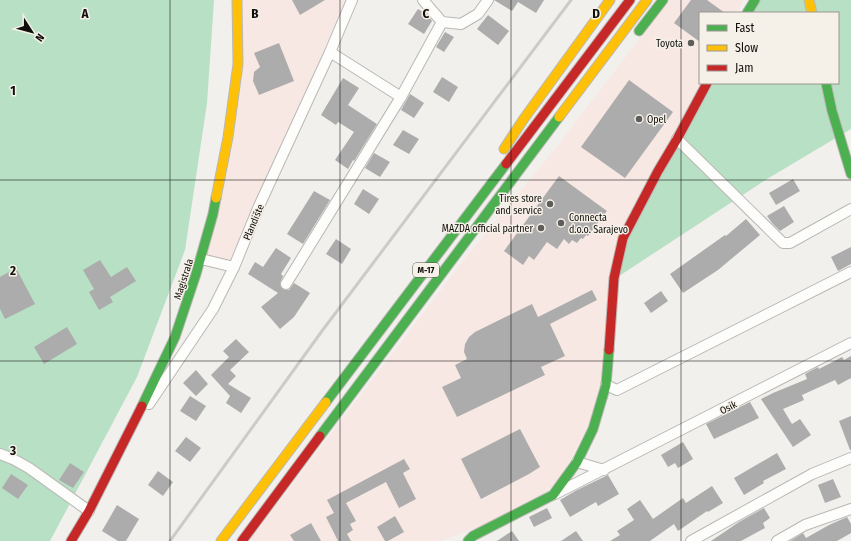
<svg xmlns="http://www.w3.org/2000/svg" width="851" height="541" font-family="'Fira Sans Condensed',sans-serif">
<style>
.commercial{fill:#f8e8e4}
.green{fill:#b7e0c5}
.building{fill:#adacac}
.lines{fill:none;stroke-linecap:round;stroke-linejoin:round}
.street-casing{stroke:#bab8b4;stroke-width:12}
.fast-casing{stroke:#bab8b4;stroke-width:11}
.slow-casing{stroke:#bab8b4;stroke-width:11}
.jam-casing{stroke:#bab8b4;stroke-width:11}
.street{stroke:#fdfdfc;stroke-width:10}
.fast{stroke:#4caf50;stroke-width:9}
.slow{stroke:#ffc107;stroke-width:9}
.jam{stroke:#c62828;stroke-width:9}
.rail{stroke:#cbcbc9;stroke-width:3}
.grid{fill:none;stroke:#100e0b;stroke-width:1;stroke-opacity:0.55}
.poi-dot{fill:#5f5d5a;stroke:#f6f1e8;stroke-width:1.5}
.labels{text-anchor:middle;stroke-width:3;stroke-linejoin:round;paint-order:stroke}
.shield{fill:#f6f1e8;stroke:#55524d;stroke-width:1}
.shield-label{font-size:9px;font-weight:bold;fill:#100e0b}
.poi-label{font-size:10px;fill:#100e0b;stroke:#f6f1e8;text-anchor:end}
.street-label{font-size:10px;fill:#100e0b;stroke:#f6f1e8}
.grid-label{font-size:13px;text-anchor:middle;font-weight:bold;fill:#100e0b;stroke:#f6f1e8;stroke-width:3;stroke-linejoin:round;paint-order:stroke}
</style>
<rect width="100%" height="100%" fill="#f2f0ec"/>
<!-- commercial -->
<g class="commercial">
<path d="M237 0H345L270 175 231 264 195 257 213 214 238 64Z"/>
<path d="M669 0H744L737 13H700V83L618 258 601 401 559 481 522 510 441 541H249L466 257 555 149Z"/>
</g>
<!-- green -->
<g class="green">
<path d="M0 0H214L207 103 185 250 137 377 50 541H0Z"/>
<path d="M755 0H851V129L767 179 616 278 618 258 707 83H838V13H747Z"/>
</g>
<!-- building -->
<g class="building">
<path d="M292 0H325L300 15Z"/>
<path d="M494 0H544L536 13 518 2 512 11Z"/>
<path d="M691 0H707L725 13H700V42L674 23Z"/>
<path d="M418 9 428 15 432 21 424 34 408 24Z"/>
<path d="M488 15 509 31 498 45 477 29Z"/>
<path d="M445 32 454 37 444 52 436 47Z"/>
<path d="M279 43 294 81 259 95 253 81 254 72 260 67 254 53Z"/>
<path d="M442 77 458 87 449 102 433 92Z"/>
<path d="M343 78 359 88 348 105 377 124 354 161 353 160 348 169 335 160 354 132 338 122 336 125 321 115Z"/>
<path d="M629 80 673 112 625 178 581 147Z"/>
<path d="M410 94 424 103 414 118 401 110Z"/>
<path d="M403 130 419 139 409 154 393 145Z"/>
<path d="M374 153 390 162 380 177 365 168Z"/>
<path d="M559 176 607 211 588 236 586 235 583 239 581 238 577 243 572 240 569 244 564 239 557 249 547 242 534 260 529 256 523 265 504 251Z"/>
<path d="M793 179 800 191 776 205 769 193Z"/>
<path d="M363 189 379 199 369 214 354 204Z"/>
<path d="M314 191 330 200 303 244 287 234Z"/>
<path d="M784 206 794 222 780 231 772 223 767 216Z"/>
<path d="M746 219 760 235 718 270 683 293 670 274 725 235 726 236Z"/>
<path d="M336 239 351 249 342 264 326 254Z"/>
<path d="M851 247V264L838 271 831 257Z"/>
<path d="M276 248 291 258 281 274 283 276 280 283 281 287 285 290H289L294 283 310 293 294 317 280 329 261 307 278 293 248 274 255 262 263 267Z"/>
<path d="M100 260 111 277 127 267 136 281 110 297 113 302 99 310 89 292 94 289 83 270Z"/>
<path d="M16 268 35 304 5 319 0 309V277Z"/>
<path d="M592 290 597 300 550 324 565 356 541 367 545 375 457 417 442 387 461 378 455 365 467 359 464 352 465 344 469 337 475 332 532 304 538 317Z"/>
<path d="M661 291 668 301 651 313 644 303Z"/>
<path d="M67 327 77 344 44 364 34 347Z"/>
<path d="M236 339 249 352 230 370 236 376 228 384 251 398 241 413 226 403 230 396 211 375 229 357 223 351Z"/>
<path d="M851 356V378L838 385 835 380 802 395 804 400 783 409 792 424 800 419 811 435 793 447 761 399 773 393 807 379 805 374 818 367 819 369 842 357 844 360Z"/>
<path d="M196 370 208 384 196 396 183 383Z"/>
<path d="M190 396 206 406 196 421 180 411Z"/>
<path d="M750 402 759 418 714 439 706 424Z"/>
<path d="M851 416V450H850L839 421Z"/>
<path d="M520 429 540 467 529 474 481 499 461 459Z"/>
<path d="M186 437 201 448 190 462 175 451Z"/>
<path d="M683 442 693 459 678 468 675 463 668 467 661 455Z"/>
<path d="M777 453 786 469 763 481 764 483 744 495 734 478Z"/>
<path d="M404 459 410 469 403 473 416 499 399 508 386 482 346 503 356 521 350 524 353 530 347 534 351 541H338L326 517 334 513 327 500Z"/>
<path d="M70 463 84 472 73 488 59 480Z"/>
<path d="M158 471 173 482 163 496 148 485Z"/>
<path d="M11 474 28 485 18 499 2 488Z"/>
<path d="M608 475 619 494 598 506 596 502 570 517 560 500 577 490Z"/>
<path d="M833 479 841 497 825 503 818 485Z"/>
<path d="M712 486 723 503 708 512 707 511 678 531 674 524 650 541H610L620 535 617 531 634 520 627 509 640 500 653 519 683 498 686 503Z"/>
<path d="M117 505 139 519 126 541H118L102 531Z"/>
<path d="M547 508 552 518 534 527 529 517Z"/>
<path d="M764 508 770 518 763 523 765 528 741 541H711L739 522Z"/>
<path d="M395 516 404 532 388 541H385L377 527Z"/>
<path d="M847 517 851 524V533L837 541H790L803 533 806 538 829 525Z"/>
<path d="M311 523 321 541H294L290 535Z"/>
<path d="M512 531 519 541H497Z"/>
<path d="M576 531 583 541H561Z"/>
</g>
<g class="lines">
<!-- street casing -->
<g class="street-casing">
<g id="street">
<path d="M423 0 442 22 461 24 478 14 488 0"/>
<path d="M330 52 401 97"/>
<path d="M677 139 783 243H790L851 209"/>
<path d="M201 259 234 267"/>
<path d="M286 284 401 97 442 22"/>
<path d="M606 385 617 390 851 272"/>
<path d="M149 404 213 309 234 267 259 206 330 52 352 0"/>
<path d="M0 454 13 459 29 468 89 511"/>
<path d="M577 462 604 470"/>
<path d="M555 494 851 343"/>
<path d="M691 541 812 474 851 458"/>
<path d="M777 541 805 525 851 509"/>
</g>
</g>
<!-- fast casing -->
<g class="fast-casing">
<g id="fast">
<path d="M747 13 755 0"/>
<path d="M639 31 663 0"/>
<path d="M826 83 832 111 851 174"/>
<path d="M326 402 506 164"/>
<path d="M142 406 175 337 196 274 213 214 216 198"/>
<path d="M320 436 559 117"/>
<path d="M468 541 473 536 553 495 577 462 593 429 606 385 609 350"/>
</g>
</g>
<!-- slow casing -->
<g class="slow-casing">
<g id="slow">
<path d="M809 0 812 13"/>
<path d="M559 117 647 0"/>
<path d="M504 149 523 120 610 0"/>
<path d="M216 198 228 137 238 64 237 0"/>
<path d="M221 541 326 402"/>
</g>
</g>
<!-- jam casing -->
<g class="jam-casing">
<g id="jam">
<path d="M506 164 630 0"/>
<path d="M609 350 614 278 623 238 658 171 677 139 707 83"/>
<path d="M71 541 89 511 142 406"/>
<path d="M242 541 320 436"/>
</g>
</g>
<!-- street -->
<use href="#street" class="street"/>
<!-- fast -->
<use href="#fast" class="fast"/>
<!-- slow -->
<use href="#slow" class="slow"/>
<!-- jam -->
<use href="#jam" class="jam"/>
<!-- rail -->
<path class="rail" d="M170 541 322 331 571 0"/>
</g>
<!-- grid -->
<path class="grid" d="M170 0V541M340 0V541M511 0V541M681 0V541M0 180H851M0 361H851"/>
<!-- markers -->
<g class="poi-dot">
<circle cx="691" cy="43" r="4"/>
<circle cx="639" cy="119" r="4"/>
<circle cx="550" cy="204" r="4"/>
<circle cx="561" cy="223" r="4"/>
<circle cx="541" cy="228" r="4"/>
</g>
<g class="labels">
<!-- shield labels -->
<rect class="shield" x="413" y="263" width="26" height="14" rx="3"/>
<g class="shield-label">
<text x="426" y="273">M-17</text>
</g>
<!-- poi labels -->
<g class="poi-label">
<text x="683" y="47">Toyota</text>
<text x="647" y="123" text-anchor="start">Opel</text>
<text x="542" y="202">Tires store<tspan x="542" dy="12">and service</tspan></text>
<text x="569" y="221" text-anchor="start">Connecta<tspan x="569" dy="12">d.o.o. Sarajevo</tspan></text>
<text x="533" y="232">MAZDA official partner</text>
</g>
<!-- street labels -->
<g class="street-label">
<text transform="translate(253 222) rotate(-67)" y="4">Plandište</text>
<text transform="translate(183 279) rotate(-72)" y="4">Magistrala</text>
<text transform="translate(728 407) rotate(-27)" y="4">Osik</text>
</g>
</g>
<g class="grid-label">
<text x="85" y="18">A</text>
<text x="255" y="18">B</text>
<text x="426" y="18">C</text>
<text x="596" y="18">D</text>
<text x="13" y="95">1</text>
<text x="13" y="275">2</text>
<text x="13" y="455">3</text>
</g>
<!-- legend -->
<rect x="699" y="12" width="140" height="72" fill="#f6f1e8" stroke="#9a9690"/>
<rect x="707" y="25" width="20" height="6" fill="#4caf50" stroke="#9a9690"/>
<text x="735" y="32" font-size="12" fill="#100e0b">Fast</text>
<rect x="707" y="45" width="20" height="6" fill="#ffc107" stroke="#9a9690"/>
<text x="735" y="52" font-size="12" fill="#100e0b">Slow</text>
<rect x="707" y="65" width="20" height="6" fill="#c62828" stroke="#9a9690"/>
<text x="735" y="72" font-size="12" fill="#100e0b">Jam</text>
<!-- north arrow -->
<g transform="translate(32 32) rotate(126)" stroke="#f6f1e8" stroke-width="3" paint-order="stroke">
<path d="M0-3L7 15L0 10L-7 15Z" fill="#100e0b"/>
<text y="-6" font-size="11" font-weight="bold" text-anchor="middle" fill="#100e0b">N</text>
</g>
</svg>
